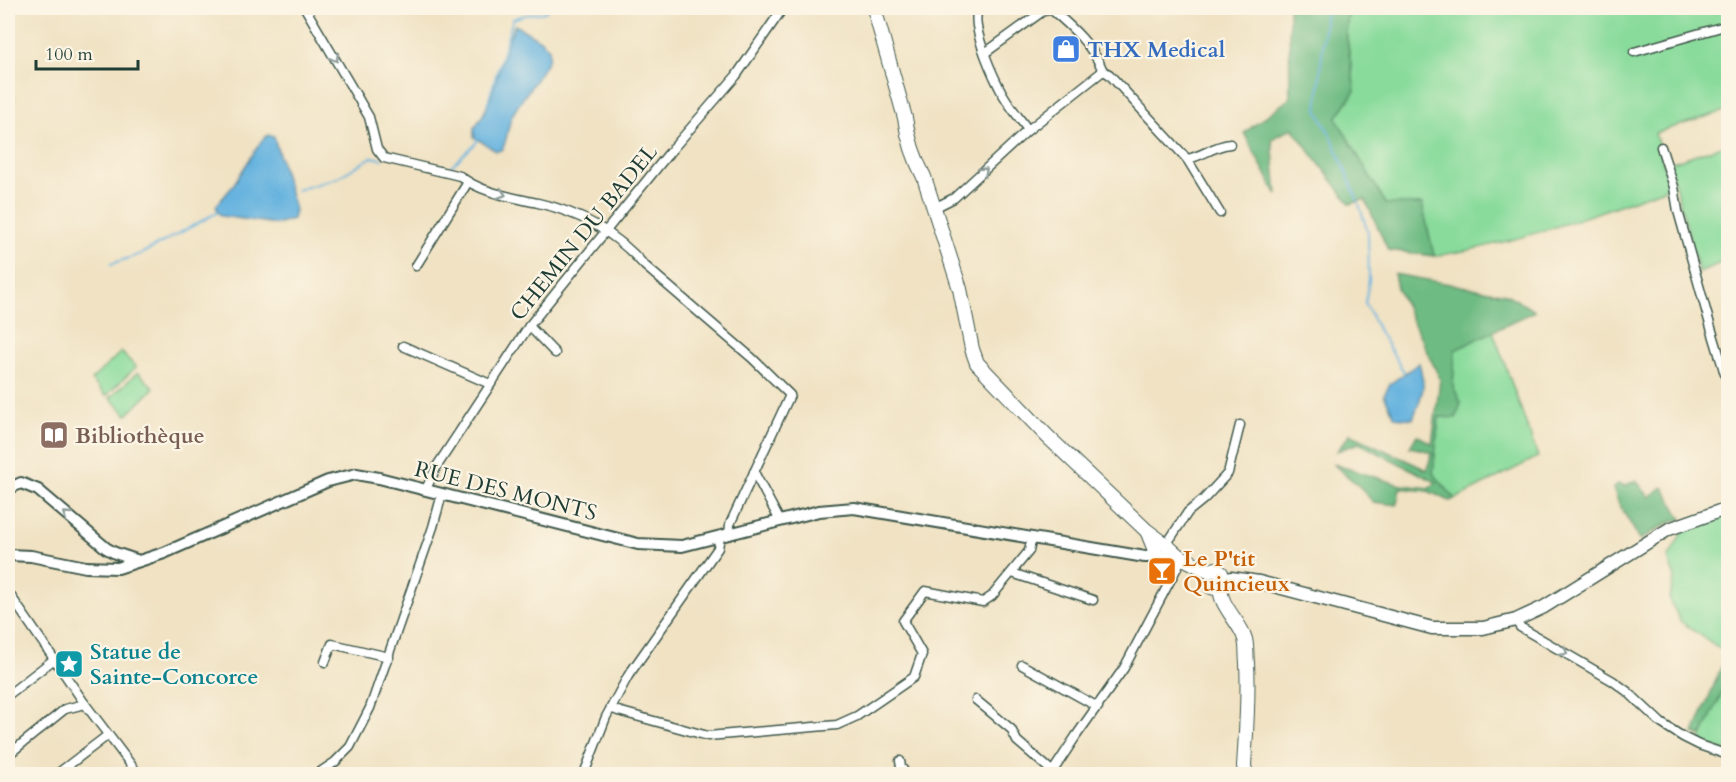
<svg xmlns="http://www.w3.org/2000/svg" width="1736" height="782" font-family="Cardo,serif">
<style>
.green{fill:#89db9b;stroke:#548c68;stroke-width:1.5}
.forest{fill:#6ebb83;stroke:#467c5c;stroke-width:1.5}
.water{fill:#66b3df;stroke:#42788a;stroke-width:1.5}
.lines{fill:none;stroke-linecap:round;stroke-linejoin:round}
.stream{stroke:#66b3df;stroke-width:2}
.minor-casing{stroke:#3e5649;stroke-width:11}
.tertiary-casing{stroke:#3e5649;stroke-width:14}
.secondary-casing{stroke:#3e5649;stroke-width:15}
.primary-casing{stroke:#3e5649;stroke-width:16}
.minor{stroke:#fff;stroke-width:8}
.tertiary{stroke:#fff;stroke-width:10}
.secondary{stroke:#fff;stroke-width:12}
.primary{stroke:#fff;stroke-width:14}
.oneway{stroke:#8f9e9a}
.labels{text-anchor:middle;stroke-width:4.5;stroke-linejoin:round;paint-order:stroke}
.shop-label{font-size:22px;font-weight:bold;fill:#366cbe;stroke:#fcf5e5;text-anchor:start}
.street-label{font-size:22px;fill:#1f3d34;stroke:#fcf5e5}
.education-label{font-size:22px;font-weight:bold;fill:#785e54;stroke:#fcf5e5;text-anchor:start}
.food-label{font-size:22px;font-weight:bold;fill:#c56008;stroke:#fcf5e5;text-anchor:start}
.culture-label{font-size:22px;font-weight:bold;fill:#0d838f;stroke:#fcf5e5;text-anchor:start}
</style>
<rect width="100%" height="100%" fill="#fcf5e5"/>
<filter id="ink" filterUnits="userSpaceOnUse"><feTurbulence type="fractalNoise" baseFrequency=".0167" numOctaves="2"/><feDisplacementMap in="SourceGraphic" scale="12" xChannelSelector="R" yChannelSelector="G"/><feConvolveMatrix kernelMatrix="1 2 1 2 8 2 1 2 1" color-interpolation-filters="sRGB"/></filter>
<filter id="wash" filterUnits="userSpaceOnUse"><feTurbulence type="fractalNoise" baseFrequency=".008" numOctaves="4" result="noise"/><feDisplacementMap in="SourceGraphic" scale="24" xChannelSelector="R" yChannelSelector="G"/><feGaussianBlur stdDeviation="1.35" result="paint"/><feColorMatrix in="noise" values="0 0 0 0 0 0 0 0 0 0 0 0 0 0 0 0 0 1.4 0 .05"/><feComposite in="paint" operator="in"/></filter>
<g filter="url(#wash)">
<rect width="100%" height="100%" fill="#f0e2c3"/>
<!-- green -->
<g class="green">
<path d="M1349 8H1728V110L1655 133 1670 187C1592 214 1516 245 1434 256L1422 204 1386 205 1336 118 1355 91 1346 32Z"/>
<path d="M1728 144V260L1699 272 1669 163Z"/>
<path d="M1493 331 1538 457 1455 499 1433 473 1439 417 1461 403 1453 386 1455 349Z"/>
<path d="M121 352 136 367 106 396 91 380Z"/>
<path d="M138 372 154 388 127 415 110 398Z"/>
<path d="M1728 512V651L1722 650 1680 621 1669 598 1675 577 1668 559 1685 527Z"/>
<path d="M1728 680V752L1700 743 1705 728Z"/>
</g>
<!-- forest -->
<g class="forest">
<path d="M1289 8H1349L1346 32 1355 91 1336 118 1386 204H1422L1434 256 1388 250 1365 199 1350 204 1292 128 1272 139 1277 195 1244 133 1290 98Z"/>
<path d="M1394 274 1506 294 1535 311 1455 350 1453 386 1461 403 1456 418 1439 417 1433 473 1455 499 1450 501 1428 491 1400 488 1397 505 1373 502 1361 488 1333 464 1401 485 1430 488 1436 482 1359 443 1337 451 1350 434 1427 470 1432 452 1410 447 1417 435 1432 444 1440 379 1397 288Z"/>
<path d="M1636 480 1649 497 1663 487 1682 519 1666 524 1640 540 1619 504 1613 488 1618 484 1625 486Z"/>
<path d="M1728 651V680L1702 736 1694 733Z"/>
</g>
<!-- water -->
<g class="water">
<path d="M515 25 542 41 549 49V58C539 78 524 95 513 114 507 126 508 139 502 150L496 151 474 137V128C498 99 497 57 515 25Z"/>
<path d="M268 135 274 137 295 210 293 219 276 224 222 216 218 212 216 206 232 187 262 140Z"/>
<path d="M1419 363C1427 390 1422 393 1413 419L1395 417 1384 395 1390 384Z"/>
</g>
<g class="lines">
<!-- stream -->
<g class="stream">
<path d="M1326 8 1317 110 1333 140 1359 204 1368 233 1369 280 1365 303 1380 333 1404 372"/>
<path d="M487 105 513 19 525 15 545 12 549 8"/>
<path d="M448 169 476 143 478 137"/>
<path d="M297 190 337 178 372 157 382 159"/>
<path d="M111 264 141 254 218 212"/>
</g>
</g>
</g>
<g filter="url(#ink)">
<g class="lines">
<!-- minor casing -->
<g class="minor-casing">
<g id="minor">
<path d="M305 8 369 117 377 149 384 158 460 176C481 193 512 197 538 203 579 212 616 233 644 265L752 358 790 395 730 524 729 535"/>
<path d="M979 8C969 23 991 71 999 87 1006 102 1018 116 1028 130"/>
<path d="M1634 52 1728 25"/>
<path d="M985 53 1043 11 1052 10C1072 27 1093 46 1103 71"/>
<path d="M1103 71 1109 74 1187 159 1220 213"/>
<path d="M8 134 11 135"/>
<path d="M1661 147 1674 187 1678 211 1709 321 1728 384"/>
<path d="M1187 159C1203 156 1213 146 1230 144"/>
<path d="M934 208 954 198 1028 130 1103 71"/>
<path d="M416 266 468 182"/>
<path d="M529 326 555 353"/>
<path d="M403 346 490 384"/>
<path d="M754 472 780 521"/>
<path d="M426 489 437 466 529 326 669 153 736 76 783 8"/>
<path d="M1166 545 1188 512 1204 499 1228 473 1240 425"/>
<path d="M1012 573 1093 600"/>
<path d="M8 592 85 704 138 774"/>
<path d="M1516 620 1520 627 1613 681 1628 692 1661 723 1683 737 1699 745 1728 755"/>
<path d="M325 662 332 644 389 657"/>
<path d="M1022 665 1098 707"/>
<path d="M8 695 53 660"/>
<path d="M976 700 1011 729 1017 741 1053 772"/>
<path d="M611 708 618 711 708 736 837 725 857 716 914 677 922 654 903 621 925 591 983 602 992 596 1029 551 1032 537"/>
<path d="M8 755 65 709 85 704"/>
<path d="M900 761 901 767 906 774"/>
<path d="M57 774 108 735"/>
<path d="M317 774 335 762 350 747 370 708 433 527 442 494"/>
<path d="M584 774 606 717 628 676 718 548 720 537"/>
<path d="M1051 774 1076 736 1124 668 1179 564"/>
</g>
</g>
<!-- tertiary casing -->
<g class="tertiary-casing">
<g id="tertiary">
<path d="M8 489 21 483 38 490 106 548 115 553 139 561"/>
<path d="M8 555 31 556 86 567 118 568 164 553 328 481 356 474 379 478 638 544 682 546 819 511 854 508 1145 557H1156"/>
</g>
</g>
<!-- secondary casing -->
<g class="secondary-casing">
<path id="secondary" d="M1223 582 1231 578 1259 582 1432 628H1483L1516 620 1544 607 1669 529 1728 508"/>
</g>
<!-- primary casing -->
<g class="primary-casing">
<g id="primary">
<path d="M874 8 905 118C908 139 914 158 924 177L960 289 972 349 977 363 1047 436 1147 531 1166 545 1177 555 1209 571 1216 569 1221 573 1223 578 1221 585 1215 588 1211 587"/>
<path d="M1148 533 1154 548 1155 555 1160 558 1166 557"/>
<path d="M1221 585C1217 604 1240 621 1245 639 1247 647 1246 655 1247 663 1249 697 1246 732 1244 766L1246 774"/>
</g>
</g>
<!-- minor -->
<use href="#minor" class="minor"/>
<!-- tertiary -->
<use href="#tertiary" class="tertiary"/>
<!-- secondary -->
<use href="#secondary" class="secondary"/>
<!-- primary -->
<use href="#primary" class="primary"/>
</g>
<!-- one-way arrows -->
<defs><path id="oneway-chevron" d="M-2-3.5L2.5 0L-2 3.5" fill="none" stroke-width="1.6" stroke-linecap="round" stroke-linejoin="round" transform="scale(1.5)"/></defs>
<g class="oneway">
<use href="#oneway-chevron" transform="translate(335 58) rotate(60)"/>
<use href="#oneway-chevron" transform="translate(984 171) rotate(-41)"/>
<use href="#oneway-chevron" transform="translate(502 194) rotate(17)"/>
<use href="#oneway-chevron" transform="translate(67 515) rotate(-139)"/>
<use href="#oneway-chevron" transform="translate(1564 652) rotate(31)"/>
</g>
</g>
<!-- icons -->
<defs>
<g id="shop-square" transform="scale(1.5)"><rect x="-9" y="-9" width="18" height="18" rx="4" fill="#3f7fe0" stroke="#fcf5e5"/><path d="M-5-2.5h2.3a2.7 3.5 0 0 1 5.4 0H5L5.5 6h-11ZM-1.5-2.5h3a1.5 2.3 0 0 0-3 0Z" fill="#fff"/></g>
<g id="library-square" transform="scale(1.5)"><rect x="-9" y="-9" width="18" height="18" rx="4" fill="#8d6e63" stroke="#fcf5e5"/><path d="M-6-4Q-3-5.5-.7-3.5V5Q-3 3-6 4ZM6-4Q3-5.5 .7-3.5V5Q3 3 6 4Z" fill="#fff"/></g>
<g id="bar-square" transform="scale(1.5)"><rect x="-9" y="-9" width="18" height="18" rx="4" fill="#e8710a" stroke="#fcf5e5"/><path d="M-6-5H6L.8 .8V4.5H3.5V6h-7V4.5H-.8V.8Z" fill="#fff"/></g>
<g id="sight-square" transform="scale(1.5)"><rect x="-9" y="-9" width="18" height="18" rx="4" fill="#0f9aa8" stroke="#fcf5e5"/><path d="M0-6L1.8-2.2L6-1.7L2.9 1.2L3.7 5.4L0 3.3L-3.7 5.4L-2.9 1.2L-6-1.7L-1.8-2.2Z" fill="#fff"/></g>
</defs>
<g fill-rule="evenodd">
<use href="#shop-square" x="1066" y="49"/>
<use href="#library-square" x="54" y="435"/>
<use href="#bar-square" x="1162" y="571"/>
<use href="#sight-square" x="69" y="664"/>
</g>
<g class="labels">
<!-- shop labels -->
<g class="shop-label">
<text x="1087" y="57">THX Medical</text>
</g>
<!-- street labels -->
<g class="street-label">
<text transform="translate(583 232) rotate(-51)" y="8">CHEMIN DU BADEL</text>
<text transform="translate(506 490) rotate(14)" y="8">RUE DES MONTS</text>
</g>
<!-- education labels -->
<g class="education-label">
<text x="75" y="443">Bibliothèque</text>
</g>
<!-- food labels -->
<g class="food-label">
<text x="1183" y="566">Le P'tit<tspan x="1183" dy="25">Quincieux</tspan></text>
</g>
<!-- culture labels -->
<g class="culture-label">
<text x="90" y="659">Statue de<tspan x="90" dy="25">Sainte-Concorce</tspan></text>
</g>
</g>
<!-- margin -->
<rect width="1736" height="782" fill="none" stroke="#fcf5e5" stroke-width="30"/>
<!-- scale -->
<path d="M36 60v9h102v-9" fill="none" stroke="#1f3d34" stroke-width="3"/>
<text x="45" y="60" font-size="18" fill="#1f3d34" stroke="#fcf5e5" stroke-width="4.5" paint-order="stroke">100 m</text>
</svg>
